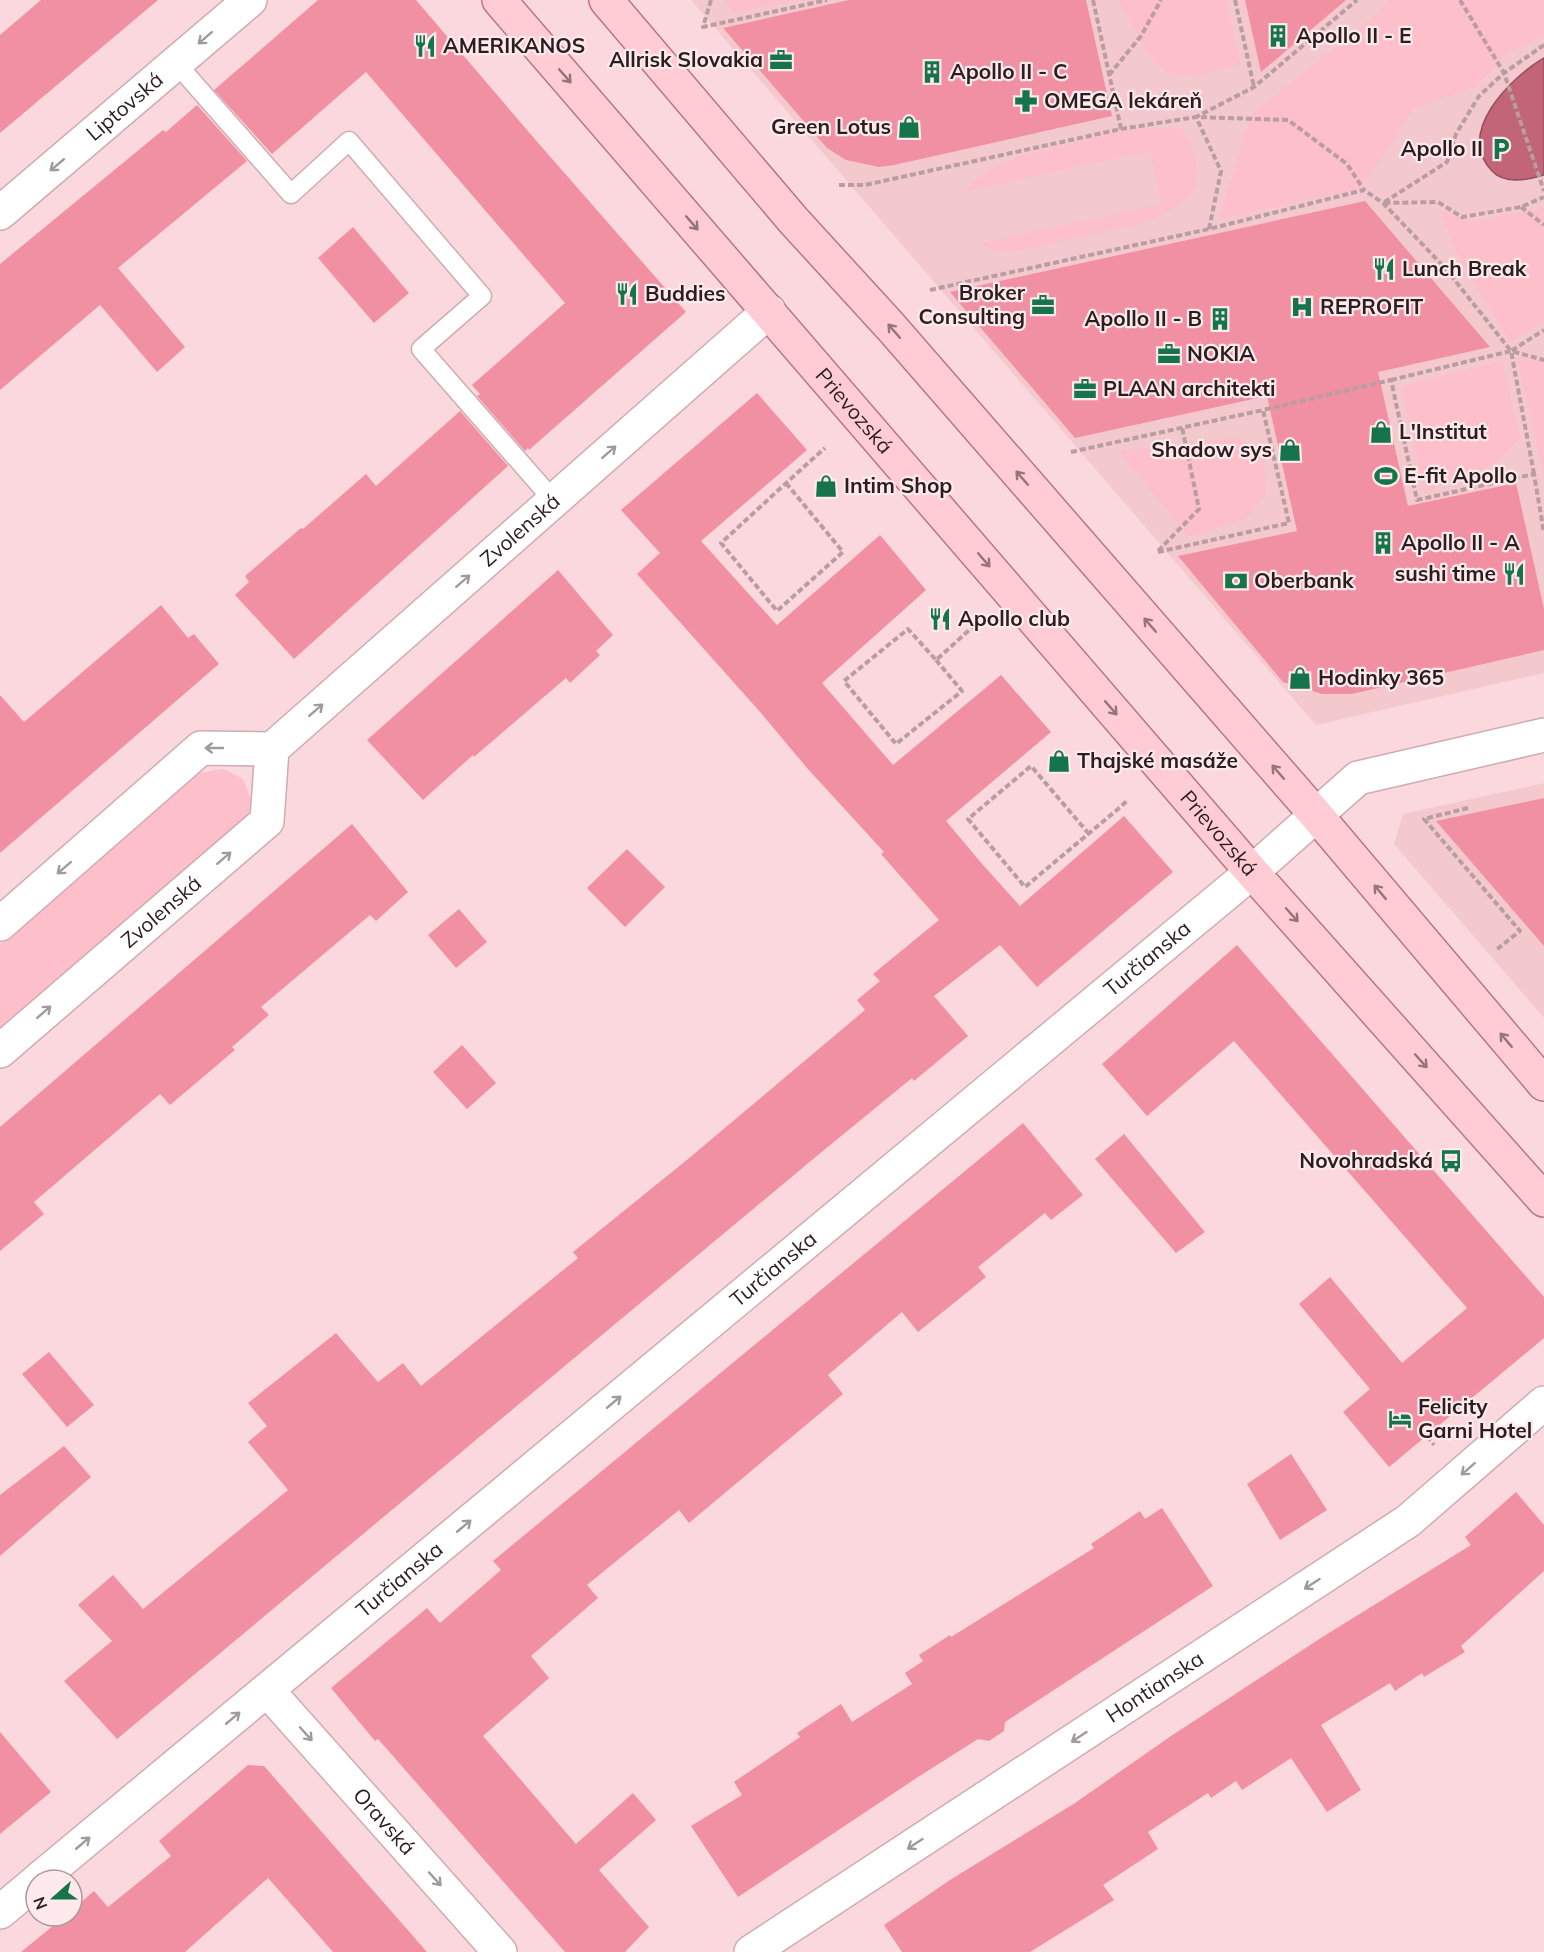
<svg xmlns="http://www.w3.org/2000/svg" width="1544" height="1952" font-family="Mulish,sans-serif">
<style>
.built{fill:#f3c9ce}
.green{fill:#fdbfc9}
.water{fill:#c26578;stroke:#95505e;stroke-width:1.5}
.building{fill:#f190a2}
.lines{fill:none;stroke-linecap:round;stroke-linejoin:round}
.lane-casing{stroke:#ceacb1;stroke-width:21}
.street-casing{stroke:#ceacb1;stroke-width:36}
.primary-casing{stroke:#b57882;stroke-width:36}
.path{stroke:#b99da1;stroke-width:4;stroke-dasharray:6 3;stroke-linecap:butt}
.lane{stroke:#fff;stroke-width:18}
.street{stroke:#fff;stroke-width:33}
.primary{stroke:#ffcbd4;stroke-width:33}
.oneway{stroke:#a09a9b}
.oneway2{stroke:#95747a}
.labels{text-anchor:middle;stroke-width:4.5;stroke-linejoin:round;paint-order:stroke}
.poi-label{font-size:21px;font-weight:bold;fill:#2b1e20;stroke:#fee9ec;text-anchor:start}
.street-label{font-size:21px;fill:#2b1e20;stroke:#fee9ec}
</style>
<rect width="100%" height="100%" fill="#fbd8dd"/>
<!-- built -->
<g class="built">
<path d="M691 0H1544V673L1316 725Z"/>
<path d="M1544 783V1018L1394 844 1403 814Z"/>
</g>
<!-- green -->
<g class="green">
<path d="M723 0H801L734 13Z"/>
<path d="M1119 0H1226L1240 64 1196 76 1169 73 1154 61 1122 8Z"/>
<path d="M1390 0H1544V35L1508 52 1475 87 1413 109 1377 165 1359 189 1219 219 1251 115 1369 21Z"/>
<path d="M1165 128 1181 129C1215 179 1192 209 1139 224L1021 250 1001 251 977 244 1162 204 1150 151 966 191 980 176 1021 155 1132 129Z"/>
<path d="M1544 207V322L1510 342 1460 260 1440 210 1471 222 1536 210Z"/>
<path d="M1517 357 1544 361V477Z"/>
<path d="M1502 361 1520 439 1491 466 1425 492 1401 386Z"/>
<path d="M1236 437 1264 458 1266 494 1245 519 1189 537 1119 451Z"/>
<path d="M223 769 243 779 252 802 245 822 0 1036V944L181 787 200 773Z"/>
</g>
<!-- water -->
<path class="water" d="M1544 58V175C1528 180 1505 185 1492 171 1455 133 1510 78 1544 58Z"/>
<!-- building -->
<g class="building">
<path d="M41 0H158L0 133V35Z"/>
<path d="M318 0H416L533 137 686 312 529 450 528 448 525 451 477 396 480 394 472 385 565 303 366 72 272 154 214 90Z"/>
<path d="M849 0H1086L1112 116 894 165 879 167 846 160 827 148 723 28Z"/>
<path d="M1245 0H1346L1261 72Z"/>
<path d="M197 105 247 161 118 268 185 347 157 372 100 305 0 390V264L163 130 166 132Z"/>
<path d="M1365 201 1490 347 1378 372 1408 506 1516 483 1544 609V650L1352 694H1322L1283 682 1178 556 1297 531 1267 396 1075 438 950 292Z"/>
<path d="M353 227 409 293 374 323 318 258Z"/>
<path d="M757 393 807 450 701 541 777 625 880 535 926 590 822 683 893 765 1001 675 1051 732 946 821 983 865 1020 906 1124 816 1173 872 1037 987 1000 945 934 996 968 1036 914 1081 912 1078 818 1155 117 1739 64 1681 112 1641 78 1605 113 1575 143 1609 288 1490 248 1442 267 1426 248 1403 336 1333 378 1382 403 1363 421 1386 578 1258 573 1252 688 1159 865 1010 857 1000 880 981 873 974 939 920 881 854 884 852 807 768 761 713 637 574 660 553 621 510Z"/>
<path d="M460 411 508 466 294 659 235 595 249 582 245 576 301 528 303 529 366 474 376 486Z"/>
<path d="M558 570 613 635 596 651 600 655 570 683 566 678 474 757 473 755 423 800 367 740Z"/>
<path d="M161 605 188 638 194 634 219 664 0 853V695L24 722Z"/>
<path d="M1544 798V946L1436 821Z"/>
<path d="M352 824 408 892 376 921 370 915 261 1007 269 1015 232 1047 235 1050 170 1105 160 1094 34 1202 44 1214 0 1251V1127Z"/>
<path d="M627 849 665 887 625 927 587 888Z"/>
<path d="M459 909 487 942 456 968 428 935Z"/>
<path d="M1237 945 1544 1297V1338L1389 1467 1343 1412 1370 1389 1299 1304 1330 1277 1402 1363 1467 1308 1234 1041 1147 1116 1102 1064Z"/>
<path d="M462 1045 496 1083 467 1109 433 1072Z"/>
<path d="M1023 1123 1083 1195 1051 1220 1045 1213 978 1267 986 1277 918 1332 902 1312 828 1375 843 1394 689 1523 679 1510 587 1585 598 1598 531 1656 549 1678 483 1736 576 1844 633 1793 656 1820 599 1870 649 1927 625 1952H565L378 1739 375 1741 331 1688 427 1608 440 1623 501 1570 493 1561Z"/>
<path d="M1124 1134 1205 1232 1176 1253 1095 1159Z"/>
<path d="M49 1352 94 1405 67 1427 22 1374Z"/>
<path d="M64 1446 91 1477 0 1556V1495Z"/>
<path d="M1291 1454 1327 1510 1280 1540 1247 1484Z"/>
<path d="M1516 1492 1544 1525V1571L1461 1646 1465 1652 1424 1677 1422 1673 1395 1691 1390 1683 1321 1725 1361 1790 1327 1812 1291 1758 1242 1790 1236 1781 1211 1798 1208 1793 1148 1832 1158 1849 1103 1885 1114 1900 1030 1952H902L884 1925 950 1880 1075 1803 1171 1736 1324 1636 1471 1545 1465 1537Z"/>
<path d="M1162 1508 1213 1586 1005 1722 1004 1731 989 1741 978 1739 918 1777 738 1897 691 1826 742 1795 734 1782 800 1737 797 1733 841 1704 852 1722 912 1684 905 1673 923 1661 919 1655 950 1635 951 1637 1094 1548 1091 1544 1140 1511 1145 1519Z"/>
<path d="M0 1732 51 1792 0 1834Z"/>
<path d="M248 1765 264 1766 427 1952H333L268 1878 185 1952H21L65 1916H72V1910L94 1891 108 1907 171 1856 159 1841Z"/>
</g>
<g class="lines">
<!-- lane casing -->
<g class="lane-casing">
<path id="lane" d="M176 63 291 194 349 141 482 296 421 349 554 501"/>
</g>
<!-- street casing -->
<g class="street-casing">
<g id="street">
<path id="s1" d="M0 213 250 0"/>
<path id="s2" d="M0 924 201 748 272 749 769 311"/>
<path id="s3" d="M0 1051 267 821 272 749"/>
<path id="s4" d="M267 1690 500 1952"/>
<path id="s5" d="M38 1880 1252 872 1358 778 1544 735"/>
<path d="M0 1912 36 1882"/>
<path id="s6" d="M751 1952 1408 1521 1544 1403"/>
</g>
</g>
<!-- primary casing -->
<g class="primary-casing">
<g id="primary">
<path id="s7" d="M499 0 1252 872 1544 1200"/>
<path d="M606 0 794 221 891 327 1317 816 1544 1084"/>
</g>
</g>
<!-- path -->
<g class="path">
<path d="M711 0 703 27 827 0"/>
<path d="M1093 0 1121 129"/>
<path d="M1235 0 1254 87"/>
<path d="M1460 0 1504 73 1544 191"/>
<path d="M1544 45 1504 73 1479 96 1456 134 1447 162 1383 203 1438 202 1462 217 1521 207 1544 197"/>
<path d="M1109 75 1141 36 1161 0"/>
<path d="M839 185H865L1121 129 1196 117 1288 120 1347 164 1364 190"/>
<path d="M1521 207 1544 225"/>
<path d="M1209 229 1221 171 1196 117 1254 87 1357 0"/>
<path d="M930 290 1209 229 1364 190 1383 203 1445 268 1511 351"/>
<path d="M1391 380 1511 351 1544 360"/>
<path d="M1071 452 1263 410"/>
<path d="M1534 474 1511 351 1544 330"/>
<path d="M786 483 843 552 777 611 721 543C756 511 790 479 825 448"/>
<path d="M1158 551 1199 509 1182 427"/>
<path d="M1158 552 1289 523 1263 410 1391 380 1417 500 1534 474 1544 533"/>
<path d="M936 660 962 691 896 744 844 681 908 629 936 660 976 624"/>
<path d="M1468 808 1424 819 1520 931 1496 950"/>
<path d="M1089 834 1031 766 968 819 1025 887 1118 809 1128 800"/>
<path d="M1427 1436 1434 1445"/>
</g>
<!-- lane -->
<use href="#lane" class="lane"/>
<!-- street -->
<use href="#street" class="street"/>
<!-- primary -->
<use href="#primary" class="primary"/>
</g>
<!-- one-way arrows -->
<defs><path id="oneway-shaft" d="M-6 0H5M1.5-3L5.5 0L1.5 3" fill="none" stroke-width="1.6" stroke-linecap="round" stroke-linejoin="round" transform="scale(1.5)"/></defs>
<g class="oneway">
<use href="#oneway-shaft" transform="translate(205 38) rotate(139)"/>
<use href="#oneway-shaft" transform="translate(57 165) rotate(140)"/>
<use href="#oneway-shaft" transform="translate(609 452) rotate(-41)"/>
<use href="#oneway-shaft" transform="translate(463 581) rotate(-41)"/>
<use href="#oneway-shaft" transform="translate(316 710) rotate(-41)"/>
<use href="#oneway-shaft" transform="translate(214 748) rotate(-180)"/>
<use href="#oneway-shaft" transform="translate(224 858) rotate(-41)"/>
<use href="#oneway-shaft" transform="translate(64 868) rotate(139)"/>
<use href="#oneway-shaft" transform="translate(44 1012) rotate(-41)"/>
<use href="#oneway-shaft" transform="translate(614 1402) rotate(-40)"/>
<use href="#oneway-shaft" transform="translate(1468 1469) rotate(139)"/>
<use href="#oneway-shaft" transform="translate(464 1526) rotate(-40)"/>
<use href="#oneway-shaft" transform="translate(1312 1584) rotate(147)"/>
<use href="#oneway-shaft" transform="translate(233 1718) rotate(-40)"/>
<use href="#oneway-shaft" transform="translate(306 1734) rotate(48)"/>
<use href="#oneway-shaft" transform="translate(1079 1737) rotate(147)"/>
<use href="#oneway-shaft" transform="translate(83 1843) rotate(-40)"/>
<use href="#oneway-shaft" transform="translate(915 1844) rotate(147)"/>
<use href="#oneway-shaft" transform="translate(435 1879) rotate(48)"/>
</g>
<g class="oneway2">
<use href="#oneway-shaft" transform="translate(565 76) rotate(49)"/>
<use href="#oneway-shaft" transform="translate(692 223) rotate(49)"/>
<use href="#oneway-shaft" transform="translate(894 331) rotate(-131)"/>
<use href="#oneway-shaft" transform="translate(1022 478) rotate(-131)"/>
<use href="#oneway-shaft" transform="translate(984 560) rotate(49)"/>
<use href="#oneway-shaft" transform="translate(1150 625) rotate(-131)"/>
<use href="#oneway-shaft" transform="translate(1111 708) rotate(49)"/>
<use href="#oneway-shaft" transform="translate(1278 772) rotate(-131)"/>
<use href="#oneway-shaft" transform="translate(1380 892) rotate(-130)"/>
<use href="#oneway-shaft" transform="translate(1292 915) rotate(48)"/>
<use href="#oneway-shaft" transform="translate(1506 1040) rotate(-130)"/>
<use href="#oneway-shaft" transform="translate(1421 1061) rotate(48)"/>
</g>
<!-- icons -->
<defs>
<g id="building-bare" transform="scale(1.8)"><path d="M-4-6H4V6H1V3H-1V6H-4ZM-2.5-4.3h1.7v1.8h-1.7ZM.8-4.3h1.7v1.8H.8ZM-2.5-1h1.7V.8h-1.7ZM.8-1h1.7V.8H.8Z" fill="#15744a" stroke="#fee9ec" stroke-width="2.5" paint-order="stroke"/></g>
<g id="restaurant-bare" transform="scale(1.8)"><path d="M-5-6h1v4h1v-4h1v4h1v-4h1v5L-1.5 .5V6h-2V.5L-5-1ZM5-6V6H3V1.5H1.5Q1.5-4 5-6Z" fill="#15744a" stroke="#fee9ec" stroke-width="2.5" paint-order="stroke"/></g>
<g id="office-bare" transform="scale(1.8)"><path d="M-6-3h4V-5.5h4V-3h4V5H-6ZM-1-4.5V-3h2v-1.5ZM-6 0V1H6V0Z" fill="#15744a" stroke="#fee9ec" stroke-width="2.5" paint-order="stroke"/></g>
<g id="pharmacy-bare" transform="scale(1.8)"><path d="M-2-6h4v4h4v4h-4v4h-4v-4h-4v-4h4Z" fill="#15744a" stroke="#fee9ec" stroke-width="2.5" paint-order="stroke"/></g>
<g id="shop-bare" transform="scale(1.8)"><path d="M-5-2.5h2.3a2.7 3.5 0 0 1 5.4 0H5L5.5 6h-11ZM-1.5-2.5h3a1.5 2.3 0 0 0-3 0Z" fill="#15744a" stroke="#fee9ec" stroke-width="2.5" paint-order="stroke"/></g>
<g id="parking-bare" transform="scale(1.8)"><path d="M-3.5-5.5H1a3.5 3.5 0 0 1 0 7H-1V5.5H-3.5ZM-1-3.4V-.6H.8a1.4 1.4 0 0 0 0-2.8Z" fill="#15744a" stroke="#fee9ec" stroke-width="2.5" paint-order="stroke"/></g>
<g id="hospital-bare" transform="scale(1.8)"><path d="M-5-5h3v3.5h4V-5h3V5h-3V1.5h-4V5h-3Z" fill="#15744a" stroke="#fee9ec" stroke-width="2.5" paint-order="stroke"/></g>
<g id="stadium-bare" transform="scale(1.8)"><path d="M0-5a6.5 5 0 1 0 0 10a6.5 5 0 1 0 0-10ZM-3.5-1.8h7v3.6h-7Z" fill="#15744a" stroke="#fee9ec" stroke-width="2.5" paint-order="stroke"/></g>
<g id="bank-bare" transform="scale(1.8)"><path d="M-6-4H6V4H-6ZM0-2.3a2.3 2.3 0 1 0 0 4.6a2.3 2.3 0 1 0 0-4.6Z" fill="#15744a" stroke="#fee9ec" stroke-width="2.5" paint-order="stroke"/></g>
<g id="bus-bare" transform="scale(1.8)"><path d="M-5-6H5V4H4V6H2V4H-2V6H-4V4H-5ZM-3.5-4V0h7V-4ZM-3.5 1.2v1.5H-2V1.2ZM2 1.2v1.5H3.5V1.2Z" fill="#15744a" stroke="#fee9ec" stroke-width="2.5" paint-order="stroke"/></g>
<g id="hotel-bare" transform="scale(1.8)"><path d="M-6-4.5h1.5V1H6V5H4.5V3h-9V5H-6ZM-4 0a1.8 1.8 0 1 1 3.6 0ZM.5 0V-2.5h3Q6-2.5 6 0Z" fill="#15744a" stroke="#fee9ec" stroke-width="2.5" paint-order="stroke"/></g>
</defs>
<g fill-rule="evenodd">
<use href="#building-bare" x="1278" y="36"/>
<use href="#restaurant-bare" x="425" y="46"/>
<use href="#office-bare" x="781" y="60"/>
<use href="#building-bare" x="932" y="72"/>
<use href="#pharmacy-bare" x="1026" y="101"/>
<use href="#shop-bare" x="909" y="127"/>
<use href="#parking-bare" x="1501" y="149"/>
<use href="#restaurant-bare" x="1384" y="269"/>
<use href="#restaurant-bare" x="627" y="294"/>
<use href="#office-bare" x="1043" y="305"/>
<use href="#hospital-bare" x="1302" y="307"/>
<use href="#building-bare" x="1220" y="319"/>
<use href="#office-bare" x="1169" y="354"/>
<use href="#office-bare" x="1085" y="389"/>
<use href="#shop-bare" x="1381" y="432"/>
<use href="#shop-bare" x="1290" y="450"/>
<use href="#stadium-bare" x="1386" y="476"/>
<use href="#shop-bare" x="826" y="486"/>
<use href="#building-bare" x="1383" y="543"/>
<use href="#restaurant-bare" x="1514" y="574"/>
<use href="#bank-bare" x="1236" y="581"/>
<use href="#restaurant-bare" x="940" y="619"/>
<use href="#shop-bare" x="1300" y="678"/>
<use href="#shop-bare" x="1059" y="761"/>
<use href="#bus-bare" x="1451" y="1161"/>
<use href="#hotel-bare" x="1400" y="1419"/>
</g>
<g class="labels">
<!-- poi labels -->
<g class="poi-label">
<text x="1296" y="43">Apollo II - E</text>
<text x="443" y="53">AMERIKANOS</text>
<text x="763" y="67" text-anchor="end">Allrisk Slovakia</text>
<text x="950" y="79">Apollo II - C</text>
<text x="1044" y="108">OMEGA lekáreň</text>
<text x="891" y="134" text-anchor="end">Green Lotus</text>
<text x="1483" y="156" text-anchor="end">Apollo II</text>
<text x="1402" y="276">Lunch Break</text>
<text x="1025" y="300" text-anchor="end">Broker<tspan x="1025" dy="24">Consulting</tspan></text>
<text x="645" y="301">Buddies</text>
<text x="1320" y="314">REPROFIT</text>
<text x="1202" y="326" text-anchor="end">Apollo II - B</text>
<text x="1187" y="361">NOKIA</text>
<text x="1103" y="396">PLAAN architekti</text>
<text x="1399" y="439">L'Institut</text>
<text x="1272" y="457" text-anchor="end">Shadow sys</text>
<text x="1404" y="483">E-fit Apollo</text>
<text x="844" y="493">Intim Shop</text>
<text x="1401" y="550">Apollo II - A</text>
<text x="1496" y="581" text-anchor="end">sushi time</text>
<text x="1254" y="588">Oberbank</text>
<text x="958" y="626">Apollo club</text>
<text x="1318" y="685">Hodinky 365</text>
<text x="1077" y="768">Thajské masáže</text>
<text x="1433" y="1168" text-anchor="end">Novohradská</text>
<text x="1418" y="1414">Felicity<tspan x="1418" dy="24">Garni Hotel</tspan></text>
</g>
<!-- street labels -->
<g class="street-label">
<text dy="7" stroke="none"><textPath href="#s1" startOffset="164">Liptovská</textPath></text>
<text dy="7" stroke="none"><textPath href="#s7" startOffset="543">Prievozská</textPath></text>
<text dy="7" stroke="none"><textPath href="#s2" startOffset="669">Zvolenská</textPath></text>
<text dy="7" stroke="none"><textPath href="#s7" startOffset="1101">Prievozská</textPath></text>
<text dy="7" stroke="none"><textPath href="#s3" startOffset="213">Zvolenská</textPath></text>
<text dy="7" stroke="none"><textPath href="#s5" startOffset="1442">Turčianska</textPath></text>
<text dy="7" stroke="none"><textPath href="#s5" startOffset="956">Turčianska</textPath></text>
<text dy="7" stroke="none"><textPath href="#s5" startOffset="470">Turčianska</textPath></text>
<text dy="7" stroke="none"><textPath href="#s6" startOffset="483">Hontianska</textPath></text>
<text dy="7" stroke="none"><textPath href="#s4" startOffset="176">Oravská</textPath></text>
</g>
</g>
<!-- north arrow -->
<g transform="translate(54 1898) rotate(249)"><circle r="28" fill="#fee9ec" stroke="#aa989a" stroke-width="1.5"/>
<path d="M0-4.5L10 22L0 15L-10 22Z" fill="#15744a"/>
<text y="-9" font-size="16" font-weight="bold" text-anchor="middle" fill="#2b1e20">N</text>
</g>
</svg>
